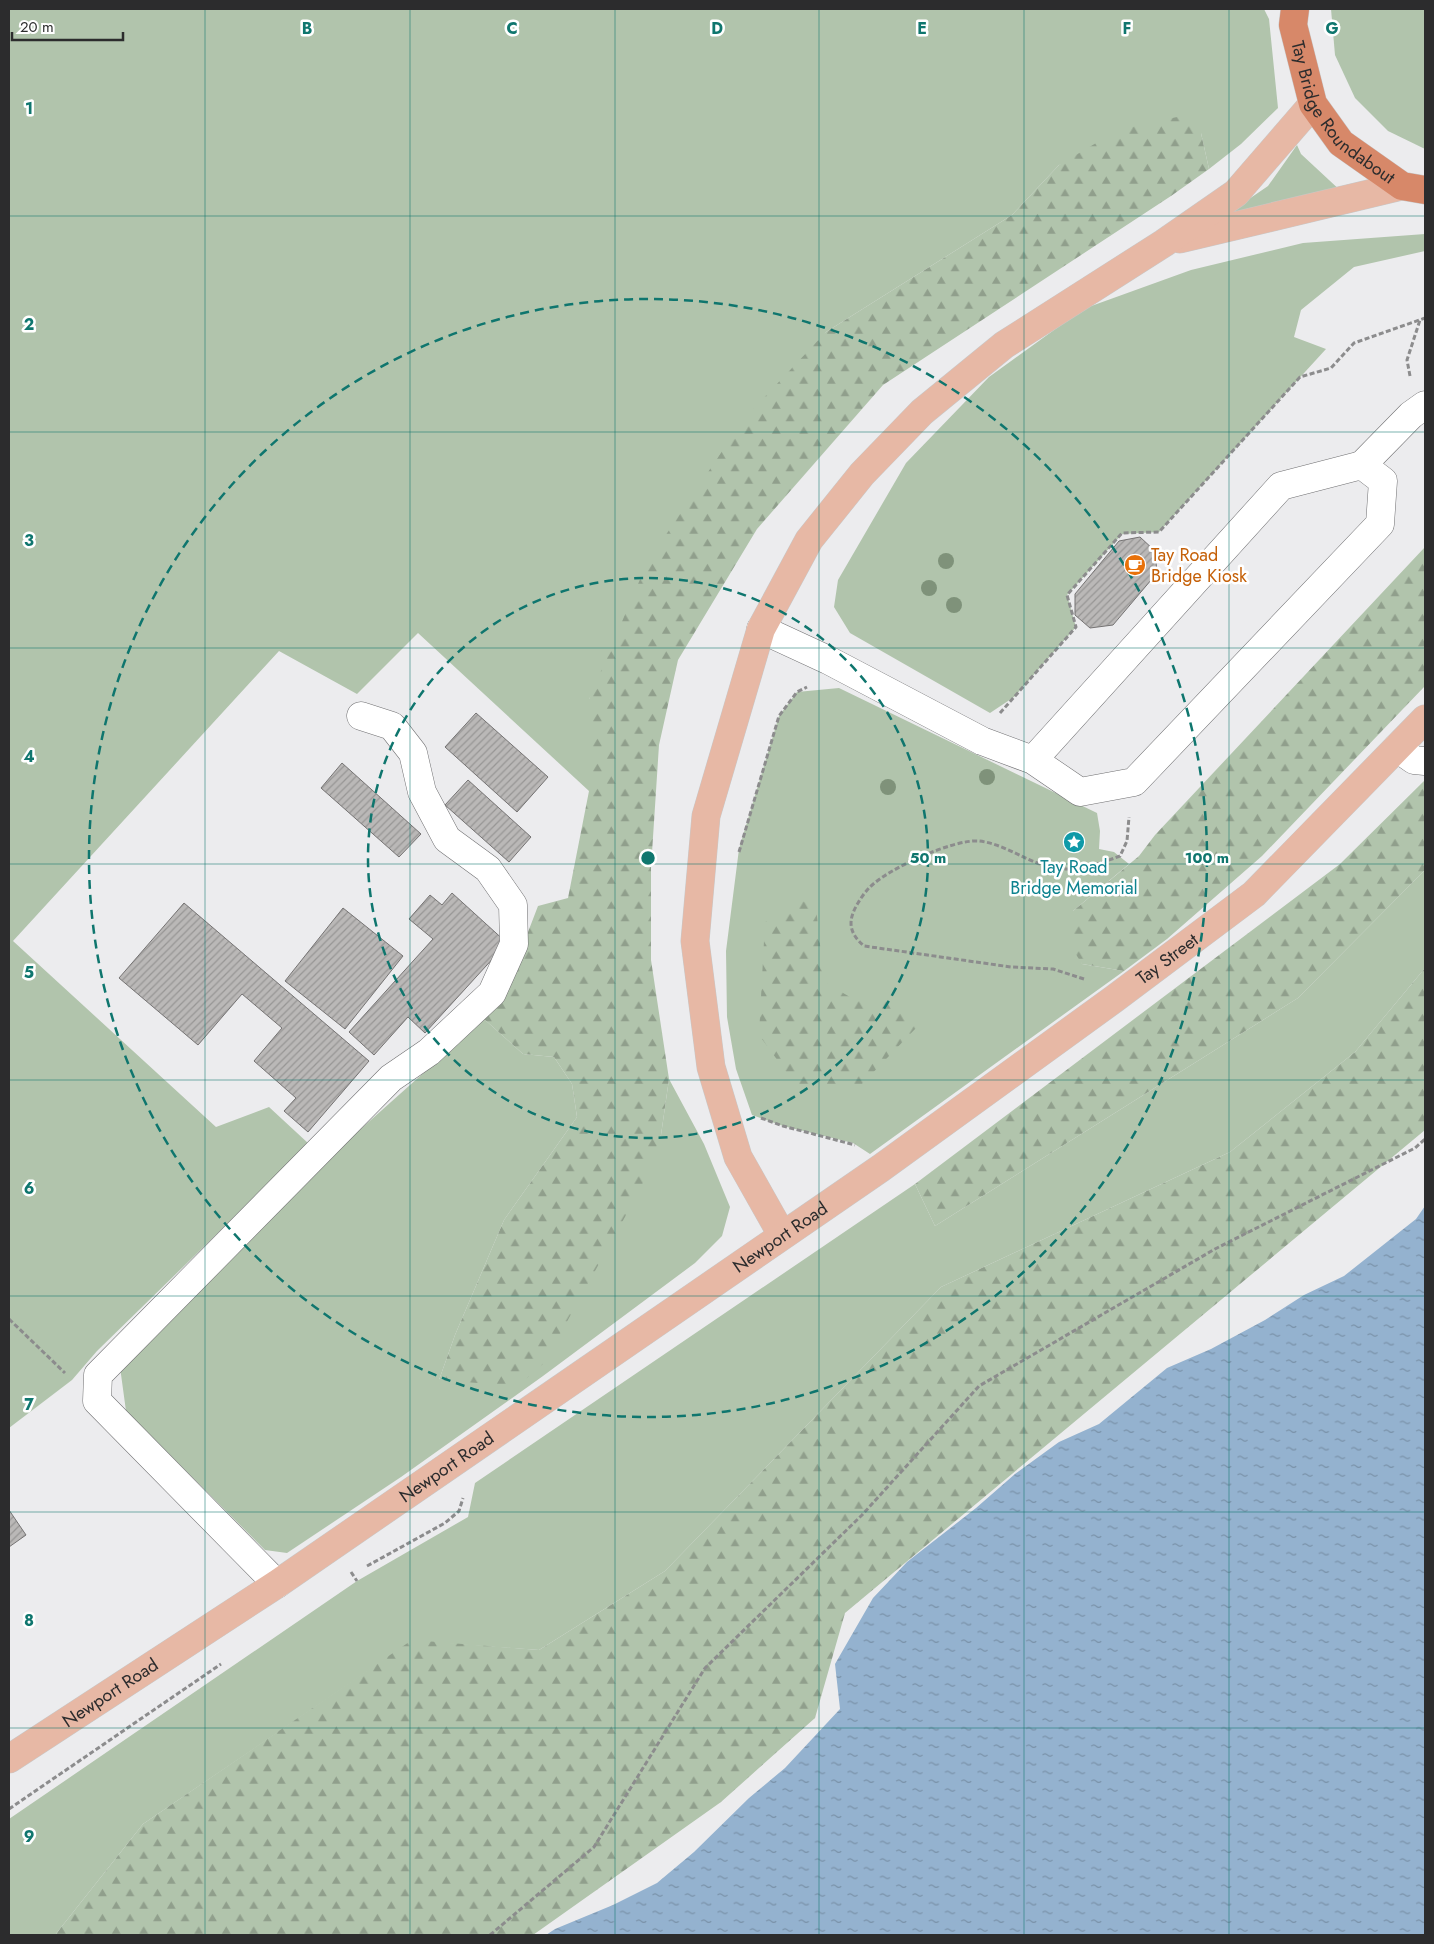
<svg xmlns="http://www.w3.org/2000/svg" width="1434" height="1944" font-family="Jost,sans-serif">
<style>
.grass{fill:#b1c4ac}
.forest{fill:url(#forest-firs)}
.water{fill:url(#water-ripples)}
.building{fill:url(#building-hatch);stroke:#757373}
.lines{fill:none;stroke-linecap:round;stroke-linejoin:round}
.minor-casing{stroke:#707072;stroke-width:29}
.major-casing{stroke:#c8c8c8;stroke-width:29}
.highway-casing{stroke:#c8c8c8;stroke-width:29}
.path{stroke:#8c8c8d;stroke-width:3;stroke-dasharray:5 2.5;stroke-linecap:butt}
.minor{stroke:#fff;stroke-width:28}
.major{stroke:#e7b8a5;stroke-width:28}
.highway{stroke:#d78869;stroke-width:28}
.tree{fill:#7f927a}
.grid{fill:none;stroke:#0f766e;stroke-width:1;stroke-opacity:0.55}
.ring{fill:none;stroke:#0f766e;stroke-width:2.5;stroke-dasharray:9 6}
.labels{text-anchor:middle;stroke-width:5;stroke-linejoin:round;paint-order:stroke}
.street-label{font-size:18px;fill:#2c2c2d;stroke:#fff}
.food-label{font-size:18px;fill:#c56008;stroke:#fff;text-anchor:start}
.culture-label{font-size:18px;fill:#0d838f;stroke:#fff}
.grid-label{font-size:16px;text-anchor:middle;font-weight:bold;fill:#0f766e;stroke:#fff;stroke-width:5;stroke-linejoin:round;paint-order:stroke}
.centre{fill:#0f766e;stroke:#fff;stroke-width:2.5}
.ring-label{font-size:15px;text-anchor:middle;font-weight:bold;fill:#0f766e;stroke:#fff;stroke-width:5;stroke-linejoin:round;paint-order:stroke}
</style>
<defs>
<pattern id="forest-firs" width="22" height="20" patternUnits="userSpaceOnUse" patternTransform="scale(1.25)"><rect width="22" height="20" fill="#b1c4ac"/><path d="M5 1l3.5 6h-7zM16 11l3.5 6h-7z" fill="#909f8c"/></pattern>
<pattern id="water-ripples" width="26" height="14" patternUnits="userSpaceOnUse" patternTransform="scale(1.25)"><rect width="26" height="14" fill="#94b2cf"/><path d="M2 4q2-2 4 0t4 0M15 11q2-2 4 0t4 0" fill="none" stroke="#7991a8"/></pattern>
<pattern id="building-hatch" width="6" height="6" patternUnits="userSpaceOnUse" patternTransform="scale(1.25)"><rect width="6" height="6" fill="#bab8b7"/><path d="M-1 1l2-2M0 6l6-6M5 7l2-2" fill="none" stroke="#979695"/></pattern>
</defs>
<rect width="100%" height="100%" fill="#ececee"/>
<!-- grass -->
<g class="grass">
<path d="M9 9H1264L1269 19 1278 108 1241 144 1209 169 1201 133 1059 165 1012 215 826 332 589 699V791L418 633 357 694 279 651 13 941 216 1127 269 1107 309 1144 97 1351 72 1380 9 1428Z"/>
<path d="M1331 9H1425V149L1388 131 1355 98 1335 55Z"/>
<path d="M1297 145 1301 154 1343 193 1229 221 1230 212 1268 186Z"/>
<path d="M1425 234V251L1354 267 1301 310 1294 337 1326 349 1159 532 1122 534 1067 595 1076 627 1014 697 990 713 850 633 834 607 838 580 906 463 989 377 1083 309 1191 270 1303 243Z"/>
<path d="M839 688 1097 813 1100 831 1099 849 1114 852 1129 864 1073 911 1082 964 1124 971 870 1154 853 1143 783 1126 752 1115 736 1069 727 1017 726 951 739 849 779 716 797 692Z"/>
<path d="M1425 870V968L1355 1052 1230 1152 941 1287 665 1571 539 1650 412 1641 143 1824 55 1935H9V1819L357 1581 468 1517 475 1483 915 1184 935 1226 1298 998Z"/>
<path d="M484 1019 523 1054 554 1057 572 1084 577 1117 504 1220 455 1335 439 1380 661 1135 669 1079 704 1144 730 1207 722 1236 695 1263 543 1376 401 1477 287 1553 265 1550 126 1411 120 1367 326 1160Z"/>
</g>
<!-- forest -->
<g class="forest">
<path d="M1177 117 1201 133 1209 169 1171 196 883 385 757 529 678 660 659 745 651 868V960L669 1079 661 1135 641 1188 544 1363 518 1386 439 1380 455 1335 504 1220 577 1117 572 1084 554 1057 523 1054 484 1019 500 1005 538 906 568 898 589 791V699L647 563 743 420 826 332 1012 215 1059 165 1118 130Z"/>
<path d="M1425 547V686L1262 856 1167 939 1124 971 1082 964 1067 940 1073 911 1139 856 1155 835Z"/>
<path d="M1425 780V870L1298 998 935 1226 915 1184 1340 864Z"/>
<path d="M803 901 816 907 824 982 850 997 897 998 917 1027 862 1084 797 1087 759 1035 765 922Z"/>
<path d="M1425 968V1130L845 1613 815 1718 721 1802 533 1935H55L143 1824 412 1640 539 1650 665 1571 941 1287 1230 1152 1355 1052Z"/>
</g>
<!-- water -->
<path class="water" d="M1425 1206V1935H546L555 1929 613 1905 657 1883 694 1852 749 1798 785 1768 840 1709 835 1664 873 1598 907 1562 976 1508 1015 1474 1059 1442 1099 1424 1167 1368 1211 1349 1265 1320 1304 1295 1344 1276 1416 1219Z"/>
<!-- building -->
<g class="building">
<path d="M1140 537 1155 551 1157 573 1113 625 1090 628 1075 615V594L1119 541Z"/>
<path d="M476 713 548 777 517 812 445 747Z"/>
<path d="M342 763 421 834 399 857 321 788Z"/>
<path d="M468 780 531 837 509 862 445 805Z"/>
<path d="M452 893 507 943 425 1033 408 1017 374 1055 349 1032 433 939 409 919 430 895 442 905Z"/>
<path d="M184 903 369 1061 308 1132 284 1111 296 1098 254 1061 282 1028 242 994 198 1045 119 978Z"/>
<path d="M343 908 403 956 345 1029 285 981Z"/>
<path d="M9 1510 26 1535 9 1547Z"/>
</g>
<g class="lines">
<!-- minor casing -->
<g class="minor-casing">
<g id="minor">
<path d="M1362 465 1411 415 1425 405"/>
<path d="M761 629 828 660 982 741 1033 760 1080 792 1134 782 1380 524 1383 481 1362 465 1281 486 1033 760"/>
<path d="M1397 748 1414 760 1425 761"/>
<path d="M277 1584 97 1401 98 1375 391 1078 429 1052 492 993 514 944 513 905 488 869 447 839 422 792 413 753 392 726 361 716"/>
</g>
</g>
<!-- major casing -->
<g class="major-casing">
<g id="major">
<path d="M1180 239 1402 186"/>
<path d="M782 1235 738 1157 711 1067 695 941 706 816 761 629 809 540 862 474 922 412 1004 345 1164 243 1236 193 1313 104"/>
<path id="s1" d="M9 1759 277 1584 881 1168 1114 999 1254 894 1425 719"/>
</g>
</g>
<!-- highway casing -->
<g class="highway-casing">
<g id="highway">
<path id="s2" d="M1295 9 1293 25 1313 104 1341 143 1402 186 1425 190"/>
</g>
</g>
<!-- path -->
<g class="path">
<path d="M1410 376 1407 360 1420 320"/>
<path d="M1000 713 1076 627 1067 595 1122 533 1159 532 1300 377 1331 368 1354 343 1425 318"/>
<path d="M739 852 779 716 797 692 807 687"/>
<path d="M1084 979 1053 969 1011 967 864 946C849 933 847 921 858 903 861 898 865 892 869 888 887 869 953 839 979 841 1005 844 1025 861 1050 867 1073 873 1099 864 1120 856L1127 841 1129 817"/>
<path d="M761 1118 783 1126 855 1145"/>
<path d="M9 1319 65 1373"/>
<path d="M367 1566 445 1523 459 1511 463 1498"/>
<path d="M351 1572 357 1581"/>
<path d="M9 1809 221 1664"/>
<path d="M490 1935 594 1847 705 1668 862 1515 979 1386 1215 1249 1415 1148 1425 1139"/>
</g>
<!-- minor -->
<use href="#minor" class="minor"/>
<!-- major -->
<use href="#major" class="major"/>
<!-- highway -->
<use href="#highway" class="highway"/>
</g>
<!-- trees -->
<g class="tree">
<circle cx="946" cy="561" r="8"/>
<circle cx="929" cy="588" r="8"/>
<circle cx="954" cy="605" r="8"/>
<circle cx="987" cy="777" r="8"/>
<circle cx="888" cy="787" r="8"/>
</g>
<!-- grid -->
<path class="grid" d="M205 9V1935M410 9V1935M615 9V1935M819 9V1935M1024 9V1935M1229 9V1935M9 216H1425M9 432H1425M9 648H1425M9 864H1425M9 1080H1425M9 1296H1425M9 1512H1425M9 1728H1425"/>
<!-- distance rings -->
<g class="ring">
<circle cx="648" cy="858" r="280"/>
<circle cx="648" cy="858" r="559"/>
</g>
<!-- icons -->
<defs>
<g id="cafe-disc" transform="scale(1.125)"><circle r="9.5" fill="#e8710a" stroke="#fff"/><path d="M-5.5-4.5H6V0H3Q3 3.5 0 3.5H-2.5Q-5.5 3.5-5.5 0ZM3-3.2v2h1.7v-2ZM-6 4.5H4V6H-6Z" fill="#fff"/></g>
<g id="sight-disc" transform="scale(1.125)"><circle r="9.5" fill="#0f9aa8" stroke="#fff"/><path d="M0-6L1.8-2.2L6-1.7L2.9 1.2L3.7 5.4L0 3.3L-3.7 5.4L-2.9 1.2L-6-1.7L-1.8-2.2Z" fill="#fff"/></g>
</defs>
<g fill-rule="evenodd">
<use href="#cafe-disc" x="1135" y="565"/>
<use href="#sight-disc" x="1074" y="842"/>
</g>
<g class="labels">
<!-- street labels -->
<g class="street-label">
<text dy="6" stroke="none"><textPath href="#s2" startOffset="121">Tay Bridge Roundabout</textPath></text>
<text dy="6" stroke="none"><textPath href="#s1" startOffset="1408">Tay Street</textPath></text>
<text dy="6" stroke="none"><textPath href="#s1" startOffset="931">Newport Road</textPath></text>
<text dy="6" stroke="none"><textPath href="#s1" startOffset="526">Newport Road</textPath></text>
<text dy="6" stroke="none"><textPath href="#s1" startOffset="121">Newport Road</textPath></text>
</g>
<!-- food labels -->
<g class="food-label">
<text x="1151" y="561">Tay Road<tspan x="1151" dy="21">Bridge Kiosk</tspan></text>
</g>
<!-- culture labels -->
<g class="culture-label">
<text x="1074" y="873">Tay Road<tspan x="1074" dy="21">Bridge Memorial</tspan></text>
</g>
</g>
<g class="grid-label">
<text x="307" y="34">B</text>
<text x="512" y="34">C</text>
<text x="717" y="34">D</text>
<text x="922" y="34">E</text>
<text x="1127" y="34">F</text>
<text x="1332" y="34">G</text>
<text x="29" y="114">1</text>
<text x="29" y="330">2</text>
<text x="29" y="546">3</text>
<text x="29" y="762">4</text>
<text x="29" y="978">5</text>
<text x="29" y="1194">6</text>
<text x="29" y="1410">7</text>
<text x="29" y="1626">8</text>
<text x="29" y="1842">9</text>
</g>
<circle cx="648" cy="858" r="8" class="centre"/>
<g class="ring-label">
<text x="928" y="863">50 m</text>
<text x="1207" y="863">100 m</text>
</g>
<!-- border -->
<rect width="1434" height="1944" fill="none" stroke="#2c2c2d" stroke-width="20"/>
<!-- scale -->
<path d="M12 32v8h111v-8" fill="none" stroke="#2c2c2d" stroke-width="2.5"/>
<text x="20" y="32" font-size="15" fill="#2c2c2d" stroke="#ffffff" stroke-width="4" paint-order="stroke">20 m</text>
</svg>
